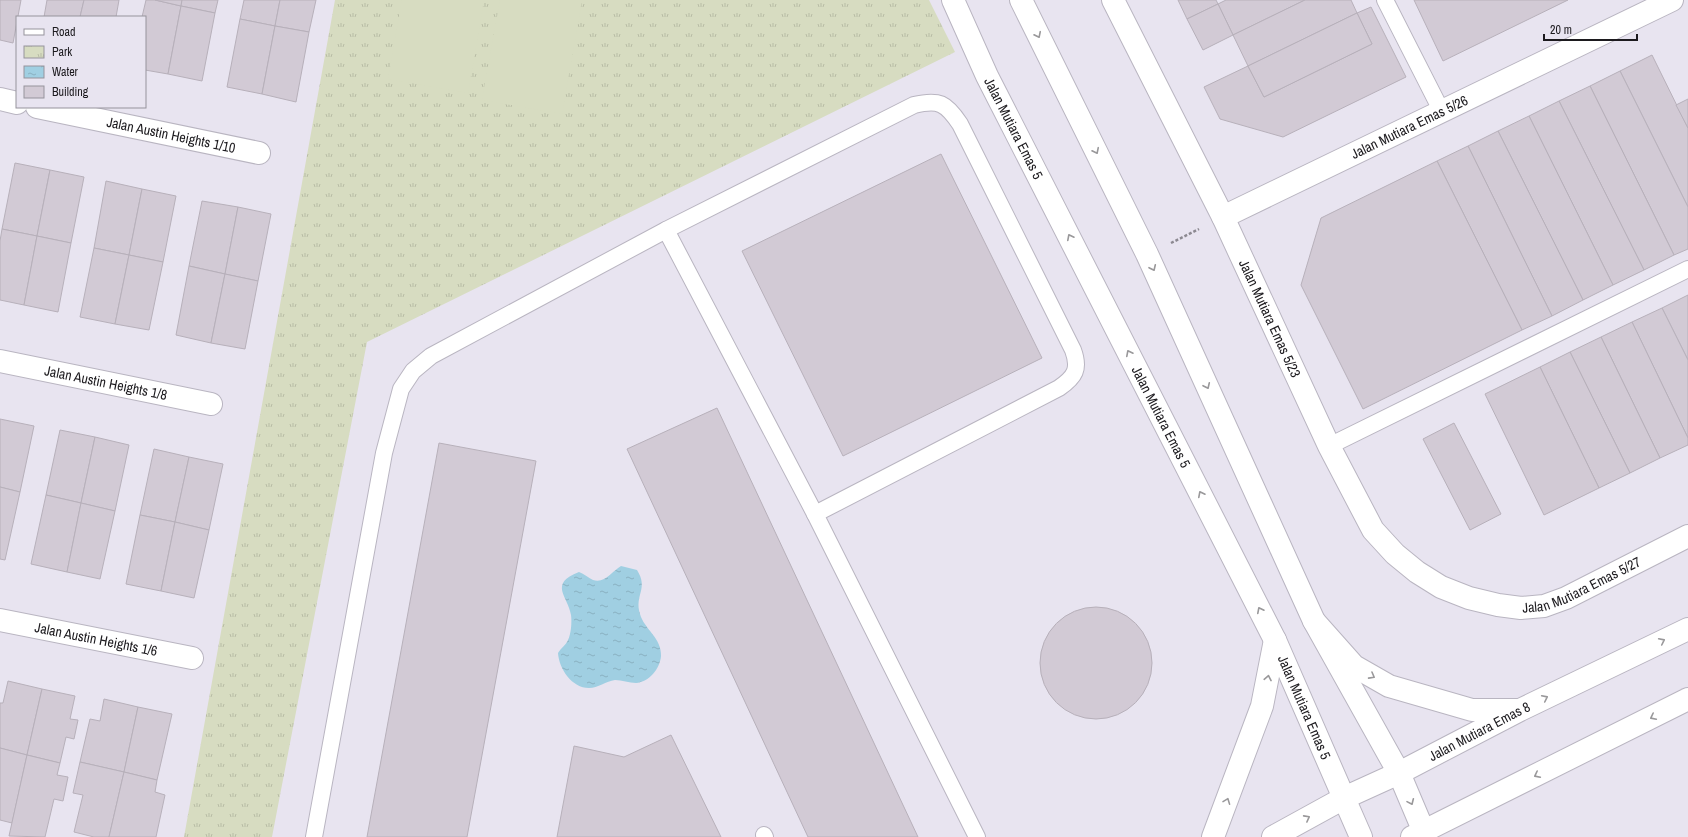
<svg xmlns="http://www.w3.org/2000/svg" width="1688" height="837" font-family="'Archivo Narrow',sans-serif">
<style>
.park{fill:url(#park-tufts)}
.pitch{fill:#d7dcc1}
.water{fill:url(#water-ripples)}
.building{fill:#d2cad5;stroke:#b7b0ba}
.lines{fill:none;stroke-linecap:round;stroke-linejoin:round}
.service-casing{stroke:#b9b5c1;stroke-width:18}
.minor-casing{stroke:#b9b5c1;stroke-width:24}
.tertiary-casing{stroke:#b9b5c1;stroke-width:24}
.secondary-casing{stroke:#b9b5c1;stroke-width:24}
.path{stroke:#8c8991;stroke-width:2.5;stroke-dasharray:3 2;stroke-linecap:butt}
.service{stroke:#fff;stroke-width:16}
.minor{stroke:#fff;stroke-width:22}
.tertiary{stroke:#fff;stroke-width:22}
.secondary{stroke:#fff;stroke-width:22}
.oneway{stroke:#99989a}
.labels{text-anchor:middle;stroke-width:3.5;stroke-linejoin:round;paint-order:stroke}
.street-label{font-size:14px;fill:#1c1a1e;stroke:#e8e4f0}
</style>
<defs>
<pattern id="park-tufts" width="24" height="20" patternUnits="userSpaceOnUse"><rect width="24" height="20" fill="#d7dcc1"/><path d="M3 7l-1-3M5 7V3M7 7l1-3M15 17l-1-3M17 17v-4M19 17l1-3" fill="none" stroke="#b8bca5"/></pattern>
<pattern id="water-ripples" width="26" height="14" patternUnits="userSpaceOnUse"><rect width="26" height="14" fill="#a0cfe2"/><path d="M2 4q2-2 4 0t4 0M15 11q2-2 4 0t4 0" fill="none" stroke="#89b1c1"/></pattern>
</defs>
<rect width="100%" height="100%" fill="#e8e4f0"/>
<!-- park -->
<path class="park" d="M335 0H929L955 52 367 342 272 837H184Z"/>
<!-- pitch -->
<g class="pitch">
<path d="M402 0H484L468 93 388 79Z"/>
<path d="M500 0H582L562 114 482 100Z"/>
</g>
<!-- water -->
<path class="water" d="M621 566 637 570C649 589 634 595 640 614 644 629 662 638 661 656 660 669 649 682 636 683 629 683 622 680 615 680 606 681 598 688 589 688 572 688 559 669 558 653 561 648 566 645 568 640 571 634 572 622 571 615 568 596 548 584 579 572 584 574 589 578 593 580 605 584 612 571 621 566Z"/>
<!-- building -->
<g class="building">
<path d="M0 0H21L13 43 0 40Z"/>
<path d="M47 0H84L80 17H44Z"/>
<path d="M84 0H119L116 17H80Z"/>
<path d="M146 0H155L181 6 168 74 145 70V17H142Z"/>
<path d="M155 0H182L181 6Z"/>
<path d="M182 0H218L215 13 181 6Z"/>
<path d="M244 0H280L275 26 240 19Z"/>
<path d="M280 0H316L309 32 275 26Z"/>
<path d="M1178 0H1216L1218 4 1187 19Z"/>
<path d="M1226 0H1305L1233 35 1218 4Z"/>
<path d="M1305 0H1351L1357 13 1248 66 1233 35Z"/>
<path d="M1414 0H1568L1443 61Z"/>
<path d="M1218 4 1233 35 1203 50 1187 19Z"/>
<path d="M181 6 215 13 202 81 168 74Z"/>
<path d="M1371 7 1406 77 1283 137 1220 119 1204 87 1248 66 1264 97 1372 44 1357 13Z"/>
<path d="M1357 13 1372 44 1264 97 1248 66Z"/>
<path d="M240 19 275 26 262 94 227 87Z"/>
<path d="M275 26 309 32 296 102 262 94Z"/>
<path d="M1652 55 1688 128V207L1620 71Z"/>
<path d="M1620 71 1688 207V249L1674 255 1590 86Z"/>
<path d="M1590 86 1674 255 1644 270 1559 101Z"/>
<path d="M1688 99V128L1676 105Z"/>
<path d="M1559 101 1644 270 1613 285 1529 116Z"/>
<path d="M1529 116 1613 285 1583 300 1498 131Z"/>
<path d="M1498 131 1583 300 1552 316 1468 146Z"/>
<path d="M1468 146 1552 316 1522 330 1437 161Z"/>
<path d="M941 154 1042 358 843 456 742 251Z"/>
<path d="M1437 161 1522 330 1363 409 1301 285 1321 218Z"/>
<path d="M15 163 50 170 37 236 2 229Z"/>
<path d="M50 170 84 177 71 243 37 236Z"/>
<path d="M106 181 142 189 129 255 94 248Z"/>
<path d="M142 189 176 196 163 262 129 255Z"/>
<path d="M202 201 238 207 225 274 189 266Z"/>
<path d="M238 207 271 214 258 281 225 274Z"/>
<path d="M2 229 37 236 24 305 0 300V241Z"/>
<path d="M37 236 71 243 58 312 24 305Z"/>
<path d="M94 248 129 255 115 324 80 317Z"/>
<path d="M129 255 163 262 149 330 115 324Z"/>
<path d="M189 266 225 274 211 343 176 335Z"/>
<path d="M225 274 258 281 245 349 211 343Z"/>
<path d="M1688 295V360L1662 308Z"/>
<path d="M1662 308 1688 360V438L1632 322Z"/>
<path d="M1632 322 1688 438V445L1660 458 1601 337Z"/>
<path d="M1601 337 1660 458 1630 473 1570 352Z"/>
<path d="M1570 352 1630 473 1599 488 1540 367Z"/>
<path d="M1540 367 1599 488 1544 515 1485 394Z"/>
<path d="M717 408 918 837H808L627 449Z"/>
<path d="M0 419 34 426 20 492 0 487Z"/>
<path d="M1454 423 1501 514 1470 530 1423 439Z"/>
<path d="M60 430 95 437 81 503 46 495Z"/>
<path d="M95 437 129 445 115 511 81 503Z"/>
<path d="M439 443 536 461 467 837H367Z"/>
<path d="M154 449 189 457 175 522 140 515Z"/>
<path d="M189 457 223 464 209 530 175 522Z"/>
<path d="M0 487 20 492 5 560 0 559Z"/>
<path d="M46 495 81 503 67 572 31 564Z"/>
<path d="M81 503 115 511 100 579 67 572Z"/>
<path d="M140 515 175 522 161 591 126 584Z"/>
<path d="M175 522 209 530 194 598 161 591Z"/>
<circle cx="1096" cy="663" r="56"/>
<path d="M8 681 42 689 27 755 0 748V703H3Z"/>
<path d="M42 689 75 696 70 719 78 720 74 739 66 737 60 763 27 755Z"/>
<path d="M104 699 138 707 124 772 80 762 90 719 100 721Z"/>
<path d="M138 707 172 714 157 780 124 772Z"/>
<path d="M671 735 721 837H557L574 746 624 757Z"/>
<path d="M0 748 27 755 12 823 0 820Z"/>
<path d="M27 755 60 763 57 775 68 777 63 801 54 799 45 837 9 836Z"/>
<path d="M80 762 124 772 109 837H94L74 832 83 795 73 793Z"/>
<path d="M124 772 157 780 155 792 165 795 156 837H109Z"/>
</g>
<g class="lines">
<!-- service casing -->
<g class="service-casing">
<g id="service">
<path d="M1385 0 1442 112"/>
<path d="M666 230 815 514 977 837"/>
<path d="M1329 446 1688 269"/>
<path d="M764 835 765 837"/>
<path d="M314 837 384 453 401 389 413 371 431 356 666 230 914 105C939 99 946 103 960 124L1073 350C1080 369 1075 377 1059 388L815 514"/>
</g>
</g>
<!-- minor casing -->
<g class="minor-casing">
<g id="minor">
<path id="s1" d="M1113 0 1223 217 1329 446 1373 530 1395 554 1417 572 1441 587 1469 598 1498 605 1521 608 1544 606 1566 598 1688 536"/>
<path d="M0 99 17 103"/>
<path id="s2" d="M37 107 259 153"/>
<path id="s3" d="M1223 217 1672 0"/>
<path id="s4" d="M0 361 211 404"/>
<path id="s5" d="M0 620 192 658"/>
</g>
</g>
<!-- tertiary casing -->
<g class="tertiary-casing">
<g id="tertiary">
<path id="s6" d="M953 0 987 76 1275 640 1361 837"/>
<path d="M1021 0 1147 254 1314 621 1399 773 1424 832"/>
</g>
</g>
<!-- secondary casing -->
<g class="secondary-casing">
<g id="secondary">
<path d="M1314 621 1354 666 1389 686 1472 710H1516"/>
<path d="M1213 837 1262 706 1275 640"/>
<path id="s7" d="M1273 837 1344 798 1399 773 1520 710 1688 629"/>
<path d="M1412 837 1688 699"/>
</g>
</g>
<!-- path -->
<path class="path" d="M1171 243 1199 229"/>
<!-- service -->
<use href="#service" class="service"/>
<!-- minor -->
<use href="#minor" class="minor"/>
<!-- tertiary -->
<use href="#tertiary" class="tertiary"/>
<!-- secondary -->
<use href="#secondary" class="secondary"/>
</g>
<!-- one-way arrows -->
<defs><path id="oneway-chevron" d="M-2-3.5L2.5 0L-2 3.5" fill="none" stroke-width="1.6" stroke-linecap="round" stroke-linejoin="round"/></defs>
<g class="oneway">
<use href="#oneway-chevron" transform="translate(1038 35) rotate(64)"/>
<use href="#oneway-chevron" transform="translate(1096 151) rotate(64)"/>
<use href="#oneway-chevron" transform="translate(1070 237) rotate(-117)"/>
<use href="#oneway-chevron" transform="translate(1153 268) rotate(65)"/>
<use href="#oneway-chevron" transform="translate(1129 353) rotate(-117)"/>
<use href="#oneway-chevron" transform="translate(1207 386) rotate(65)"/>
<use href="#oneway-chevron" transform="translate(1201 494) rotate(-117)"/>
<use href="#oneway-chevron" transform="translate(1260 610) rotate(-117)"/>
<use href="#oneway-chevron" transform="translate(1662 641) rotate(-26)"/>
<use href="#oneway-chevron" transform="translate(1372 676) rotate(29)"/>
<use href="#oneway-chevron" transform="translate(1268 678) rotate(-79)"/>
<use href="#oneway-chevron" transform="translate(1545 698) rotate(-26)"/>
<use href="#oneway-chevron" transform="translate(1653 717) rotate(153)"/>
<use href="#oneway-chevron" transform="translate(1537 775) rotate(153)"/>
<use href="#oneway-chevron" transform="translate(1227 801) rotate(-69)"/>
<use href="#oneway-chevron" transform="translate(1411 802) rotate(66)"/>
<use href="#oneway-chevron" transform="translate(1307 818) rotate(-28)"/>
</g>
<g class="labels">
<!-- street labels -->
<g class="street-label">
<text dy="5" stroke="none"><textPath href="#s3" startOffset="207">Jalan Mutiara Emas 5/26</textPath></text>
<text dy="5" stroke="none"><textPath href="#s6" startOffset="142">Jalan Mutiara Emas 5</textPath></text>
<text dy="5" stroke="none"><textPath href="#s2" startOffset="137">Jalan Austin Heights 1/10</textPath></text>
<text dy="5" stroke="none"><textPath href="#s1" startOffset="355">Jalan Mutiara Emas 5/23</textPath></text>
<text dy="5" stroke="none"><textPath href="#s4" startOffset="108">Jalan Austin Heights 1/8</textPath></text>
<text dy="5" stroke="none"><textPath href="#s6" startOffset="466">Jalan Mutiara Emas 5</textPath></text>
<text dy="5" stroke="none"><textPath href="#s1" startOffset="828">Jalan Mutiara Emas 5/27</textPath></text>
<text dy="5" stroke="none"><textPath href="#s5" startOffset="98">Jalan Austin Heights 1/6</textPath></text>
<text dy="5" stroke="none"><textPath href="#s6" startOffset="790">Jalan Mutiara Emas 5</textPath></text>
<text dy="5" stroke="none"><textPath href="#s7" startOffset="232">Jalan Mutiara Emas 8</textPath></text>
</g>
</g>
<!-- legend -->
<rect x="16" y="16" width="130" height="92" fill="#e8e4f0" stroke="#96939c"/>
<rect x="24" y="29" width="20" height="6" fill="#ffffff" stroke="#96939c"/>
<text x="52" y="36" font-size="12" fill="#1c1a1e">Road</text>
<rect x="24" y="46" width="20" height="12" fill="url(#park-tufts)" stroke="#96939c"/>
<text x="52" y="56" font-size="12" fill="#1c1a1e">Park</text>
<rect x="24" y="66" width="20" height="12" fill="url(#water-ripples)" stroke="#96939c"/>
<text x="52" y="76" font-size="12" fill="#1c1a1e">Water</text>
<rect x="24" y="86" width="20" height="12" fill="#d2cad5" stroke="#96939c"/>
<text x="52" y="96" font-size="12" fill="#1c1a1e">Building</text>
<!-- scale -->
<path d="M1544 34v6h93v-6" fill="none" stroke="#1c1a1e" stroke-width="2"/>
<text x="1550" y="34" font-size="12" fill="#1c1a1e" stroke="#e8e4f0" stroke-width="3" paint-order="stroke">20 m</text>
</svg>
